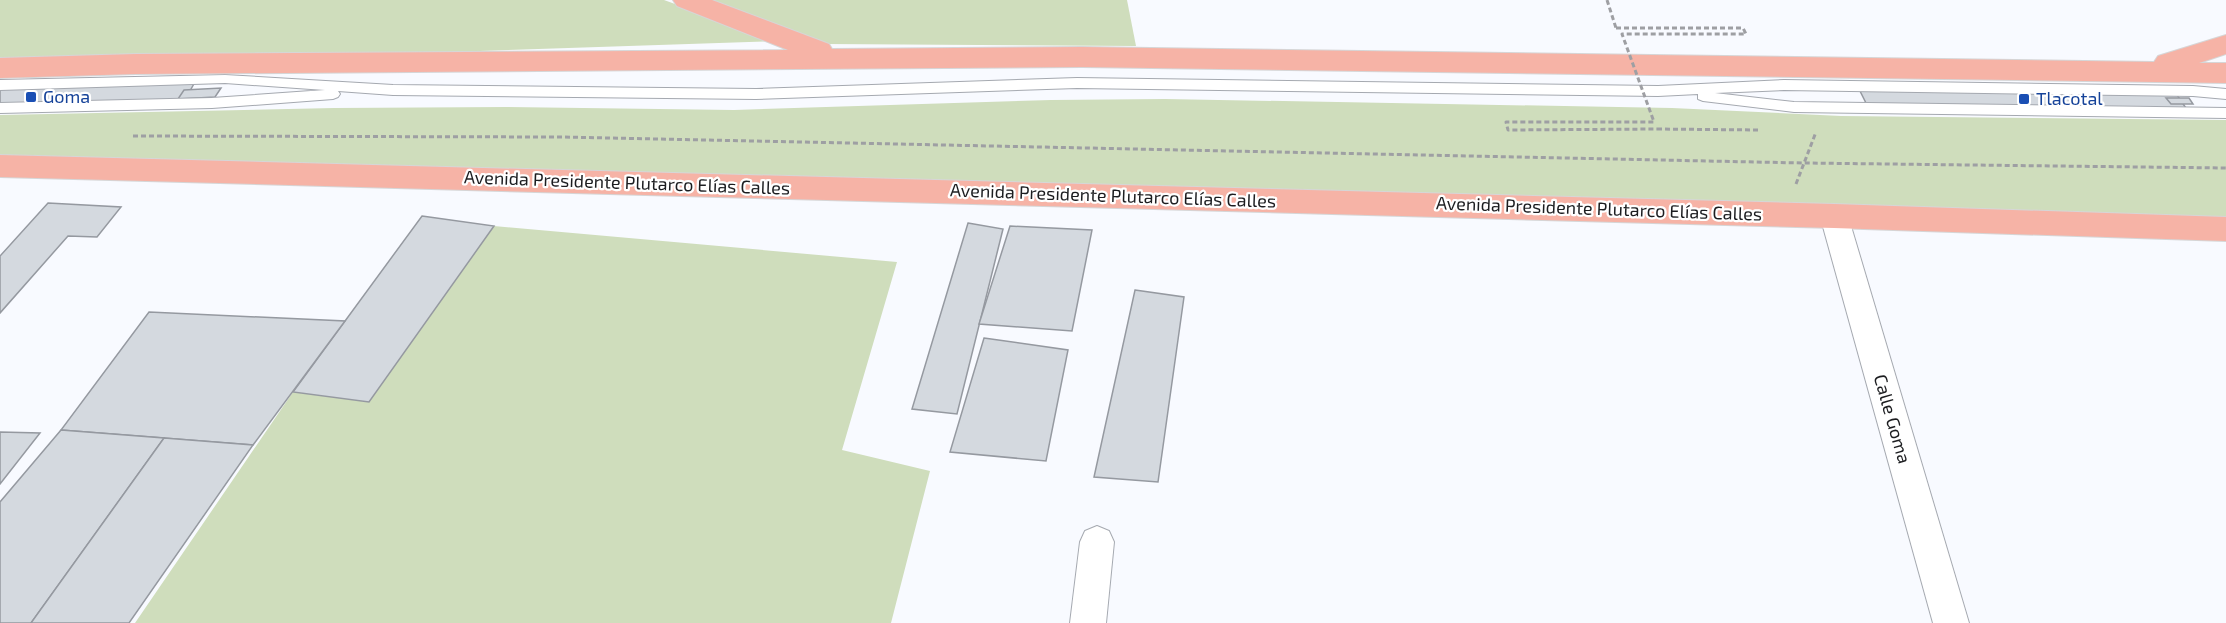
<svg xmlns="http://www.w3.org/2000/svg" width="2226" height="623" font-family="'Exo 2',sans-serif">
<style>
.green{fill:#cfddbc}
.building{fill:#d4d9df;stroke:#9599a0;stroke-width:1.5}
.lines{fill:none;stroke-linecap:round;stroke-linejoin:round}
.lane-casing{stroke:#a5a9b0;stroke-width:2}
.street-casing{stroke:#a5a9b0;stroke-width:2}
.primary-casing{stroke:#d6d6d7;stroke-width:2}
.path{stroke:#9e9fa3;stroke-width:3;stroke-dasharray:5 3;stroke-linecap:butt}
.lane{fill:#fff;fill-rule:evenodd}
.street{fill:#fff;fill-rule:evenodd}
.primary{fill:#f6b3a6;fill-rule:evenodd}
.path-bridge{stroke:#9e9fa3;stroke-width:3;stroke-dasharray:5 3;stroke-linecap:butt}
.transit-dot{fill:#1a4fb4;stroke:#fff;stroke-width:2}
.labels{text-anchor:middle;stroke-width:4.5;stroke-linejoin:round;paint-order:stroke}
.transit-label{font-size:18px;fill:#164399;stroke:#fff;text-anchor:start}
.street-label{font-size:18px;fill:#1c1d20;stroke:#fff}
</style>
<rect width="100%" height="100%" fill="#f8faff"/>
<!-- green -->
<g class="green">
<path d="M0 0H664L777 41 0 67Z"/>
<path d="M712 0H1127L1136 46 826 44Z"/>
<path d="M1165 99 1672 108 1841 116 2226 120V218L0 157V115L334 108 506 107 734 110 1051 100Z"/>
<path d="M494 226 897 262 842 450 930 471 891 623H135L293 392 369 402Z"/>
</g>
<!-- building -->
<g class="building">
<path d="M195 82 182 105 0 109V86Z"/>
<path d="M221 88 215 97 178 99 184 90Z"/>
<path d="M1859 89 2175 92 2188 111 1868 107Z"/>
<path d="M2166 98H2189L2193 104H2171Z"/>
<path d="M48 203 121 207 97 237 68 236 0 313V256Z"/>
<path d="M422 216 494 226 369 402 293 392Z"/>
<path d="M968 223 1003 229 957 414 912 409Z"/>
<path d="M1010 226 1092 230 1072 331 979 324Z"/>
<path d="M1135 290 1184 297 1158 482 1094 477Z"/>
<path d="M149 312 345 321 253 445 61 430Z"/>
<path d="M984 338 1068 350 1046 461 950 452Z"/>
<path d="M61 430 164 438 31 623H0V502Z"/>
<path d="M0 432 40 433 0 484Z"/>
<path d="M164 438 253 445 129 623H31Z"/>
</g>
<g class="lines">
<!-- lane casing -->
<g class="lane-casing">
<path id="lane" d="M225 75 393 85 756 89 1077 78 1658 86 1784 80 2193 86 2226 89V99L2193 96 1784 90 1715 93 1794 102 2226 108V118L1794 112 1703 101 1698 99V94L1658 96 1077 88 756 99 393 95 338 91 340 94 338 97 333 99 212 108 0 113V103L212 98 325 90 225 83 0 90V80Z"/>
</g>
<!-- street casing -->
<g class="street-casing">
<g id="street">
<path d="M1834 205 1844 208 1848 216 1969 623H1933L1820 216 1824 208Z"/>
<path d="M1097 526 1109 531 1114 542 1106 623H1070L1080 542 1085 531Z"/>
</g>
</g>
<!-- primary casing -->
<g class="primary-casing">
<g id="primary">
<path d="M673 0H712L829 44 832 49 1082 47 2154 62 2158 56 2226 35V54L2199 63H2226V83L1082 67 136 74 0 78V58L136 54 788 50 677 6Z"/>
<path d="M0 155 1834 204 2226 217V241L1834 228 0 177Z"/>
</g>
</g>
<!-- path -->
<g class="path">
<path d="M1607 0 1616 28"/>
<path d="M1657 129 1758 130"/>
<path d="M133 136 562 137 1803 163 2226 168"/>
<path d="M1796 184 1816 132"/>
</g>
<!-- lane -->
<use href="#lane" class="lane"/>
<!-- street -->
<use href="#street" class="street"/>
<!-- primary -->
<use href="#primary" class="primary"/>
<!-- path-bridge -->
<path class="path-bridge" d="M1616 28H1743L1746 34H1622L1654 122H1506L1508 130 1657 129"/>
</g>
<!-- markers -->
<g class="transit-dot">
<rect x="25" y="91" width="12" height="12" rx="3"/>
<rect x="2018" y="93" width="12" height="12" rx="3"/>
</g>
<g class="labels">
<!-- transit labels -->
<g class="transit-label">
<text x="43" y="103">Goma</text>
<text x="2036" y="105">Tlacotal</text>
</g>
<!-- street labels -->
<g class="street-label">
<text transform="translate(627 183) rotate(2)" y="6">Avenida Presidente Plutarco Elías Calles</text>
<text transform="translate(1113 196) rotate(2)" y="6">Avenida Presidente Plutarco Elías Calles</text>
<text transform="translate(1599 209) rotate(2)" y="6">Avenida Presidente Plutarco Elías Calles</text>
<text transform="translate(1892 419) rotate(74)" y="6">Calle Goma</text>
</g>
</g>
</svg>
